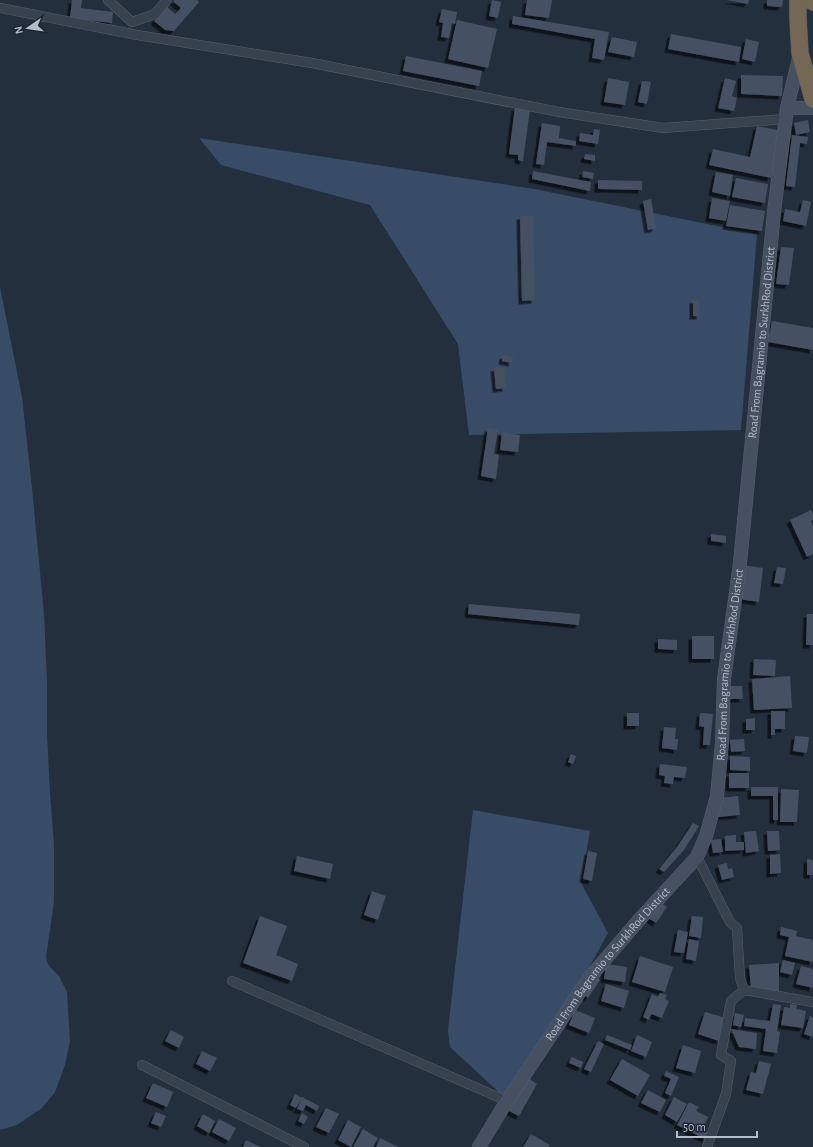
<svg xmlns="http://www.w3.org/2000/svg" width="813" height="1147" font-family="'Alegreya Sans',sans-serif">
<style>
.water{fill:#394c67}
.building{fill:#455162;filter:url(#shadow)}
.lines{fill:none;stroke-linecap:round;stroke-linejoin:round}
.street-casing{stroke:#565f6c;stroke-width:10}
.secondary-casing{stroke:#565f6c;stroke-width:14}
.highway-casing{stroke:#434c59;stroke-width:18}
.street{stroke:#38414e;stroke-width:9}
.secondary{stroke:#465061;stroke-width:13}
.highway{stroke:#746855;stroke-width:17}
.labels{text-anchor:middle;stroke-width:3;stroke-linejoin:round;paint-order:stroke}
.street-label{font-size:12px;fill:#b4bcc9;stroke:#1d2633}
</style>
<defs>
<filter id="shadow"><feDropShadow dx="-3.5" dy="3.5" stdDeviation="0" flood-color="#0009"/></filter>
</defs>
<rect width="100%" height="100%" fill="#242f3e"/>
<!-- water -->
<g class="water">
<path d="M199 138 534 189 757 234 741 430 469 435 458 344 370 205 221 165Z"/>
<path d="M0 287 22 397 32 488 44 614 47 682V734L50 793 54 844V902L46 957 48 964 52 969 59 976 67 992 70 1041 65 1065 55 1092 42 1108 17 1125 0 1130Z"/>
<path d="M473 810 590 831 581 883 608 933 580 984 503 1096 450 1047 448 1030Z"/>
</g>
<!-- building -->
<g class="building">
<path d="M72 0H82L81 8 113 12 112 23 70 18Z"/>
<path d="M174 0H197L199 2 174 31 165 30 154 21 167 7 175 14 181 8 173 1Z"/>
<path d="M492 0 501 2 498 18 489 16Z"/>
<path d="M527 0H552L549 18 525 15Z"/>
<path d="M727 0H749L748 4Z"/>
<path d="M767 0H783L782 7 767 6Z"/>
<path d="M442 9 457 12 455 24 452 23 449 38 441 37 443 23 439 22Z"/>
<path d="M513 16 609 32 604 60 592 58 595 39 512 24Z"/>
<path d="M457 20 497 29 488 68 448 59Z"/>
<path d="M671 34 741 47 739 62 668 49Z"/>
<path d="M612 37 637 42 634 57 608 52Z"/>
<path d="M746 39 759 42 755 62 742 59Z"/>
<path d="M406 56 482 71 479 86 403 71Z"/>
<path d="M741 75 783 76 782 96 741 94Z"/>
<path d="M608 78 629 82 625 105 604 102Z"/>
<path d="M725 78 736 81 732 96 737 98 734 111 718 108Z"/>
<path d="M642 81 651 82 647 104 638 102Z"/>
<path d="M515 107 530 109 523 161 518 160V155L509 154Z"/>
<path d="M808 120 810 132 796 135 794 123Z"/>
<path d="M542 123 560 126 559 138 576 141V146L547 142 544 165 536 164Z"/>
<path d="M757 126 781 131 771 178 709 165 713 149 750 157Z"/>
<path d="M594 129 600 130 598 144 579 141 580 133 593 135Z"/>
<path d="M792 135 808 137 807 144 800 143 795 187 786 186Z"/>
<path d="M585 154 595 155V161L584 159Z"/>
<path d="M533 171 591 182 590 191 532 179Z"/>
<path d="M583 171 594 173 593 179 582 177Z"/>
<path d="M716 172 733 175 730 196 712 192Z"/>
<path d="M736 178 768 184 765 203 732 197Z"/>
<path d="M598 180 642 181V190L598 189Z"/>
<path d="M712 198 730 201 726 221 709 218Z"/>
<path d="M651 199 656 228 648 230 643 201Z"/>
<path d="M803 200 811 202 806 226 783 221 785 209 800 212Z"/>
<path d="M730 205 765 211 762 231 726 226Z"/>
<path d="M520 216H533L535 300 522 301Z"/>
<path d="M781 247 794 248 789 285 776 284Z"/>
<path d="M693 300H699L700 316H693Z"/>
<path d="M772 321 813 328V350L768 342Z"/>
<path d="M503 355 513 357 512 363 502 361Z"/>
<path d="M504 367 506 388 496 389 494 368Z"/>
<path d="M488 428 498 430 494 454 499 455 496 479 481 476Z"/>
<path d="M502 432 520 435 518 452 500 450Z"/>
<path d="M811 510 813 514V520L811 521 813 527V554L807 557 790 520Z"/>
<path d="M711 534 726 536V543L711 541Z"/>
<path d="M742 565 763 568 759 602 739 599Z"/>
<path d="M777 567 786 568 783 584 774 583Z"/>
<path d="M469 604 580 614 579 625 468 614Z"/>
<path d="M807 614H813V645H806Z"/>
<rect x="692" y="636" width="22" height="23"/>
<path d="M658 639 677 640V650L658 649Z"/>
<path d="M754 659 776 660 775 676 753 675Z"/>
<path d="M790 676 792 708 754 710 752 679Z"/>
<path d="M729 686H742L743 699H730Z"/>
<path d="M771 711H785V729H775V735H771Z"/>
<rect x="627" y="713" width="12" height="13"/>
<path d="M700 713 713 714 710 745H703L704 727 699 726Z"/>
<path d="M755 718V730H746V719Z"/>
<path d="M664 727 676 728 675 739H678L677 750 662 748Z"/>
<path d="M795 736 809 737 807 753 793 751Z"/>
<path d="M744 739 745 751 731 752 730 740Z"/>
<path d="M571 754 576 756 573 764 568 762Z"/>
<path d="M730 756 750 757V771L730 770Z"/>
<path d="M660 764 687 767 685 778 674 777 673 784 664 783 665 776 659 775Z"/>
<rect x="729" y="773" width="20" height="15"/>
<path d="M751 787H778V820H773V796H751Z"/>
<path d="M781 789 799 790 797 822H780Z"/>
<path d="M738 796 740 815 718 817 719 798Z"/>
<path d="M693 823 699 826 684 850 664 872 659 869 677 847Z"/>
<path d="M756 831 759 851 746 853 744 832Z"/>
<path d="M767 831H779L780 850 768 851Z"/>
<path d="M736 835V842H744V850L725 851V836Z"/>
<path d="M721 839 723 852 713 853 711 840Z"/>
<path d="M588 851 597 853 592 881 583 879Z"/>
<path d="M780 854 781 873 770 874V855Z"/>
<path d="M297 856 333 864 330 879 294 871Z"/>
<path d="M807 859 813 860V875H807Z"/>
<path d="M727 863 728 869 732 868 734 877 722 880 718 865Z"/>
<path d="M372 891 386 896 378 920 364 915Z"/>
<path d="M658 901 667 907 656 923 647 917Z"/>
<path d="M260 916 287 926 276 955 298 964 292 981 243 963Z"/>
<path d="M692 916 703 917 701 938 689 936Z"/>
<path d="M781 927 797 931 796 936 813 940V962L785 956 789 937 780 935Z"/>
<path d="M678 930 688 932 684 953 674 952Z"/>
<path d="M689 939 699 941 696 961 686 959Z"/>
<path d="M640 956 673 967 665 992 632 982Z"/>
<path d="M783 960 795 963 792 975 780 972Z"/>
<path d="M779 963V996L751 990 749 965Z"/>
<path d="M606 964 627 967 625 982 604 979Z"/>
<path d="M801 966 813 969V988L796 984Z"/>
<path d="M595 976 600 980 588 998 583 994Z"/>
<path d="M606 984 629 991 624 1008 601 1001Z"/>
<path d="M660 993 667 995 665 999 669 1001 662 1018 651 1014 649 1020 643 1017 652 994 658 997Z"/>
<path d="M773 1004 781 1005 777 1031 780 1032 777 1053 763 1051 766 1029 744 1026 745 1018 770 1021Z"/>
<path d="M790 1004 797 1005 796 1009 806 1011 803 1028 781 1025 784 1007 790 1008Z"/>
<path d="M575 1010 595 1018 589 1033 569 1025Z"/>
<path d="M705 1012 726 1018 719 1041 698 1034Z"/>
<path d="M735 1013 744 1015 741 1027 733 1025Z"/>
<path d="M810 1016 813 1017V1037L804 1034Z"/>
<path d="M731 1029 757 1033 756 1049 739 1047Z"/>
<path d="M171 1030 184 1037 179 1048 165 1041Z"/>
<path d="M607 1035 632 1045 630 1050 605 1040Z"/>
<path d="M637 1035 652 1042 646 1057 631 1051Z"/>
<path d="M598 1041 604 1044 591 1072 584 1069Z"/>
<path d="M683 1045 701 1051 695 1073 676 1068Z"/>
<path d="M202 1051 217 1058 210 1071 196 1064Z"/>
<path d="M572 1057 583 1062 581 1068 569 1063Z"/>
<path d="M622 1059 650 1075 638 1096 610 1080Z"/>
<path d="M759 1061 771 1064 763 1094 746 1090 751 1072 756 1073Z"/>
<path d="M666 1071 679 1077 671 1096 665 1093 671 1079 664 1076Z"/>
<path d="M528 1078 537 1084 519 1116 509 1111Z"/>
<path d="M153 1083 173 1092 167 1107 146 1098Z"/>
<path d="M648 1090 666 1100 660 1112 641 1103Z"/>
<path d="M295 1094 302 1098 296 1108 290 1105Z"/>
<path d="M302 1097 319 1106 317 1111 306 1105 303 1111 297 1109Z"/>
<path d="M674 1097 687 1104 677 1122 665 1115Z"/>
<path d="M689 1102 699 1107 696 1111 708 1117 701 1130 708 1133 705 1139 677 1125Z"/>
<path d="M326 1108 339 1114 329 1133 316 1127Z"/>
<path d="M156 1112 166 1116 161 1127 151 1123Z"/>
<path d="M302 1113 308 1117 304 1124 298 1121Z"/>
<path d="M203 1114 215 1121 209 1133 197 1126Z"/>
<path d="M219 1119 236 1128 229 1141 212 1132Z"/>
<path d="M348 1120 361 1127 351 1147 338 1140Z"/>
<path d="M363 1129 378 1138 373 1147H353Z"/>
<path d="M531 1134 550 1145 548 1147H523Z"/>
<path d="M380 1138 398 1147H376Z"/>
<path d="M246 1140 260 1147H243Z"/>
</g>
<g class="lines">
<!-- street casing -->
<g class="street-casing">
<g id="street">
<path d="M108 0 132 22 155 14 167 0"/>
<path d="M0 8 137 35 312 63 559 112 663 128 786 119"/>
<path d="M697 857 730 922 737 928 740 978 744 990 813 1002"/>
<path d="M232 981 507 1101"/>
<path d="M142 1065 304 1147"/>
<path d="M707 1147 726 1094 731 1061 721 1055 731 1001 744 990"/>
</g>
</g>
<!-- secondary casing -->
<g class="secondary-casing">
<g id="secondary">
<path d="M787 108H813"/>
<path id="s1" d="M479 1147 507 1101 579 993 596 970 639 920 697 857 706 836 717 796 722 743 724 679 740 563 774 212 787 108 800 54"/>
</g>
</g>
<!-- highway casing -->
<g class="highway-casing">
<g id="highway">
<path d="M798 0V19L800 53 813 99"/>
<path d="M813 0V2"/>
</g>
</g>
<!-- street -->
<use href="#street" class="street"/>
<!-- secondary -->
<use href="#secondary" class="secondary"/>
<!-- highway -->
<use href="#highway" class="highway"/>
</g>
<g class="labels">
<!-- street labels -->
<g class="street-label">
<text dy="4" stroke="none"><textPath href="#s1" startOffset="884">Road From Bagramio to SurkhRod District</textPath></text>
<text dy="4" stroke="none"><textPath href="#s1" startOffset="560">Road From Bagramio to SurkhRod District</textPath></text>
<text dy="4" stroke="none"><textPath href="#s1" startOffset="224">Road From Bagramio to SurkhRod District</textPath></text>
</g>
</g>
<!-- north arrow -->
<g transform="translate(28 28) rotate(257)" stroke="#1d2633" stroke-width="3" paint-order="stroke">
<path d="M0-3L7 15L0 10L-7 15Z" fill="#b4bcc9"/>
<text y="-6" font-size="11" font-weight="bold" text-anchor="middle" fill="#b4bcc9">N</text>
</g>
<!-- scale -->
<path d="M677 1131v6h80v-6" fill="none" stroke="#b4bcc9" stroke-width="2"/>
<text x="683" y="1131" font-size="12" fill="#b4bcc9" stroke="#1d2633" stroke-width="3" paint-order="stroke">50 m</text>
</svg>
